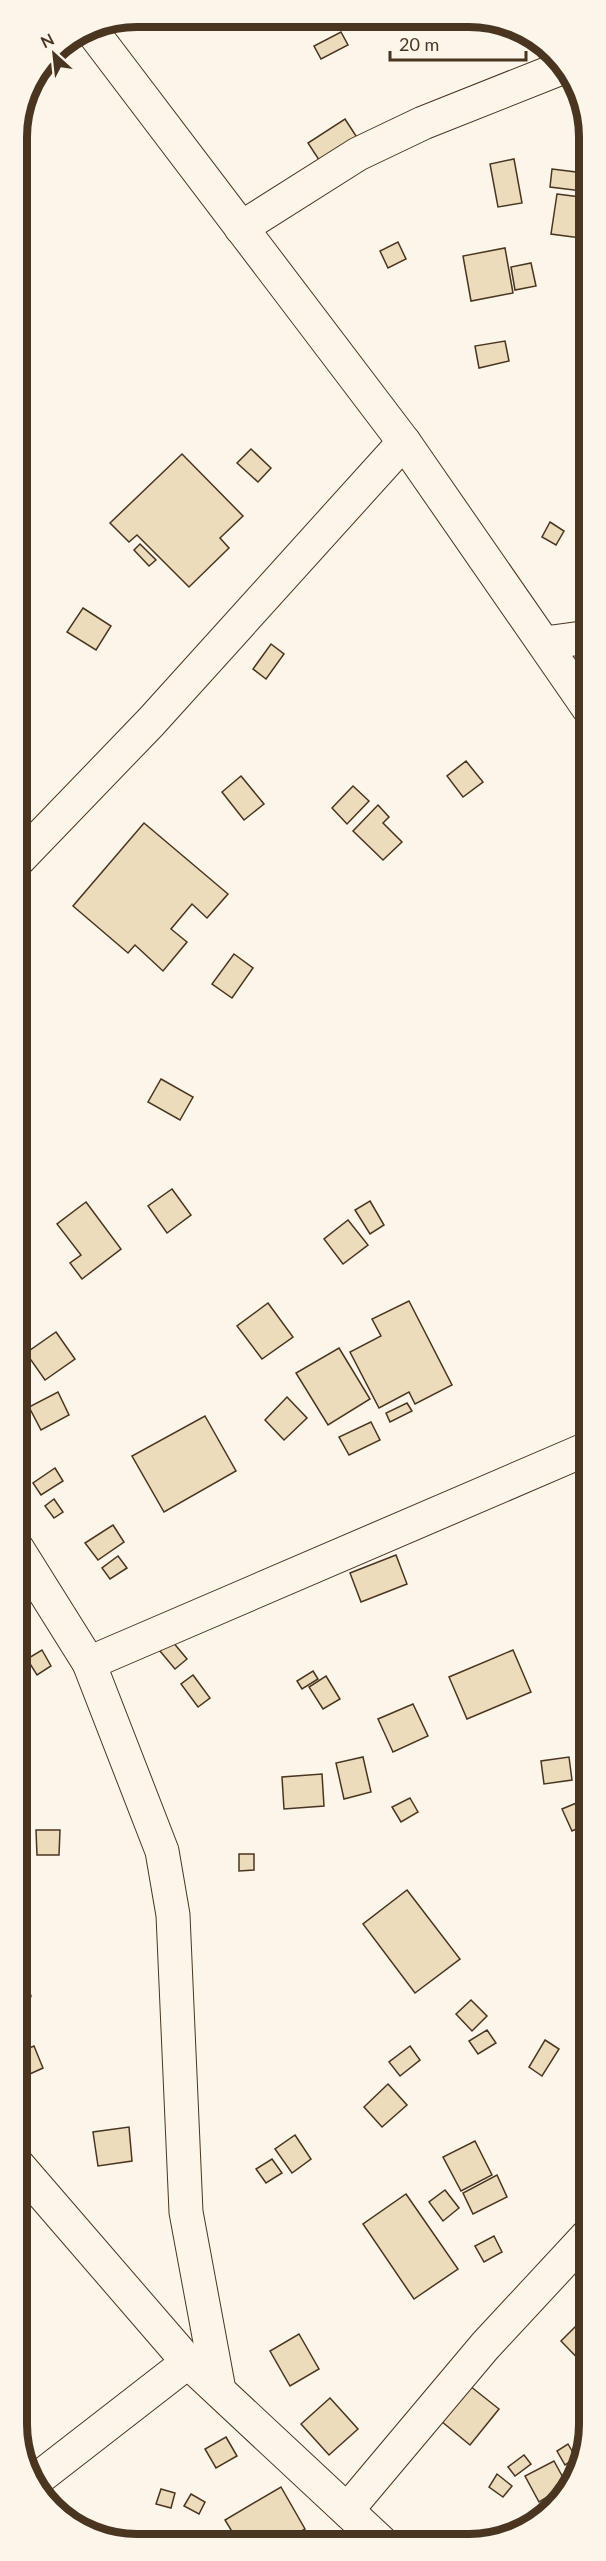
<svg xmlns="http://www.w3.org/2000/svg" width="606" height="2561" font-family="Lato,sans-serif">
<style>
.building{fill:#ecdcbc;stroke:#4a3520;stroke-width:1.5}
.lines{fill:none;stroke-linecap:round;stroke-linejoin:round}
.minor-casing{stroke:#4a3520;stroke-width:35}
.minor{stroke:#fbf6e9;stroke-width:33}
.rim{fill:none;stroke:#4a3520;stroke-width:8}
</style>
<rect width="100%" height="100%" fill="#fbf6e9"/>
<!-- building -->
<g class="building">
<path d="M341 32 348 45 321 59 314 46Z"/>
<path d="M345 119 358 139 321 163 308 143Z"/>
<path d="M514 159 522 203 498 207 490 164Z"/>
<path d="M552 169 584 173 582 191 550 187Z"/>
<path d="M557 194 588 198V239L551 234Z"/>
<path d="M398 242 406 259 388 268 380 251Z"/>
<path d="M505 248 513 293 471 301 463 256Z"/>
<path d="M531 263 536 286 515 290 511 267Z"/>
<path d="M505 341 509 361 479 368 475 346Z"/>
<path d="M251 449 271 468 258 482 237 463Z"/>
<path d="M182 454 243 516 220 538 229 548 189 587 137 535 129 542 110 523Z"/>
<path d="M550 522 564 531 556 545 542 537Z"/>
<path d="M140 544 156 560 149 566 134 550Z"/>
<path d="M83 608 111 626 96 650 67 632Z"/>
<path d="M271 644 284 654 266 679 253 669Z"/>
<path d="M466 761 483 782 463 797 447 776Z"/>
<path d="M241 776 264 804 244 820 222 792Z"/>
<path d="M353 786 369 801 347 824 332 808Z"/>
<path d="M378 805 389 817 383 823 402 842 383 860 353 831Z"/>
<path d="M144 823 228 894 207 918 192 904 171 929 187 942 163 971 135 945 128 953 73 906Z"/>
<path d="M234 954 253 968 232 998 212 984Z"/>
<path d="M161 1079 193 1097 180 1120 148 1102Z"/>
<path d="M172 1189 191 1215 167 1233 148 1206Z"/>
<path d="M370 1201 384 1225 370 1234 355 1210Z"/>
<path d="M86 1202 121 1249 82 1279 70 1263 81 1255 57 1224Z"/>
<path d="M348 1220 368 1245 343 1264 324 1239Z"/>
<path d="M409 1301 452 1385 415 1404 409 1392 379 1408 350 1352 381 1336 372 1319Z"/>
<path d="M268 1303 293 1337 262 1359 237 1326Z"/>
<path d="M56 1332 75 1359 45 1380 26 1353Z"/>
<path d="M339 1348 370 1399 328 1425 296 1373Z"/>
<path d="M58 1392 69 1415 41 1430 29 1407Z"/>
<path d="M287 1397 307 1418 284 1440 265 1420Z"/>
<path d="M407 1403 412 1411 390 1422 386 1413Z"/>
<path d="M205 1416 236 1471 164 1512 132 1456Z"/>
<path d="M371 1422 380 1440 349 1455 339 1437Z"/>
<path d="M55 1468 63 1481 41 1495 33 1483Z"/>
<path d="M54 1499 63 1512 54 1518 45 1506Z"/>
<path d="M113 1525 124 1542 98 1560 85 1543Z"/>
<path d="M396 1555 407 1584 361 1602 350 1573Z"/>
<path d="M118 1556 127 1568 110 1579 102 1568Z"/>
<path d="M172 1641 187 1659 175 1669 160 1651Z"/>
<path d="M42 1650 51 1666 37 1675 27 1659Z"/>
<path d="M513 1650 531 1692 467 1719 449 1677Z"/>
<path d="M313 1671 318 1679 302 1689 297 1681Z"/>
<path d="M193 1675 210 1698 198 1707 181 1684Z"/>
<path d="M326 1676 340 1699 323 1709 309 1687Z"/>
<path d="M413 1704 428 1736 393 1752 378 1719Z"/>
<path d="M363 1757 371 1792 344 1799 336 1763Z"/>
<path d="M569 1757 572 1780 544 1784 541 1761Z"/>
<path d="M322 1774 324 1806 284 1809 282 1777Z"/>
<path d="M410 1798 418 1812 401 1822 392 1807Z"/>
<path d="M586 1799 589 1807V1823L572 1831 562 1809Z"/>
<path d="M36 1830H60L59 1855H37Z"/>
<path d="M239 1854H254V1870L239 1871Z"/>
<path d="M407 1890 460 1959 415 1993 363 1924Z"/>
<path d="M17 1979 27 1985 31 1996 27 2007 17 2014Z"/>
<path d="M471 2000 487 2016 472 2031 456 2014Z"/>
<path d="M487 2030 496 2043 478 2054 469 2041Z"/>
<path d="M545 2040 559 2049 542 2076 529 2067Z"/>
<path d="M34 2046 43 2068 21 2078 17 2070V2053Z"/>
<path d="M410 2046 420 2060 400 2076 389 2062Z"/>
<path d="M388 2084 407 2105 382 2127 364 2107Z"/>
<path d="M129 2127 132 2161 98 2166 93 2132Z"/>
<path d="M295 2135 311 2159 292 2173 275 2149Z"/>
<path d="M475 2141 492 2175 461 2191 443 2157Z"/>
<path d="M272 2159 282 2173 266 2183 256 2169Z"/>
<path d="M497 2175 507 2197 473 2214 463 2193Z"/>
<path d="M445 2190 459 2208 443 2221 429 2202Z"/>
<path d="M406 2194 458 2269 414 2299 363 2224Z"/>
<path d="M494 2236 502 2252 484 2262 475 2246Z"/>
<path d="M583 2319 589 2325V2370L561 2341Z"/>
<path d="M299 2334 319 2369 290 2386 270 2351Z"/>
<path d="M470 2386 499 2409 470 2445 441 2421Z"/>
<path d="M330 2398 358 2429 329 2455 301 2424Z"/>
<path d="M226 2437 237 2456 216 2468 205 2449Z"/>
<path d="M568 2444 576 2458 565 2465 557 2451Z"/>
<path d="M524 2455 531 2464 515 2476 508 2467Z"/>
<path d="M554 2461 567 2485 539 2502 525 2476Z"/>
<path d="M497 2474 512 2486 503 2497 489 2487Z"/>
<path d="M281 2487 305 2529 282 2543H239L225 2520Z"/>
<path d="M161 2489 175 2493 171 2508 156 2504Z"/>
<path d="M191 2494 205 2502 199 2514 184 2506Z"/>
<path d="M311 2531 317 2543H291Z"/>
</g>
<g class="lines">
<!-- minor casing -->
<g class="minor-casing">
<g id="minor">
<path d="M89 27 404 442 589 709"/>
<path d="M241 228 358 154 423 123 564 67"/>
<path d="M545 643 589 637"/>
<path d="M17 861 151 722 404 442"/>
<path d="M17 1548 89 1663 162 1851 173 1915 186 2212 219 2390"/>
<path d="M89 1663 589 1448"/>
<path d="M17 2164 188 2362 382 2543"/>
<path d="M36 2480 188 2362"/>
<path d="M348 2509 485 2346 589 2234"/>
</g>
</g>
<!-- minor -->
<use href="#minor" class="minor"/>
</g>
<!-- crop -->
<path d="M0 0H606V2561H0ZM137 27H469A110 110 0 0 1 579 137V2424A110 110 0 0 1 469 2534H137A110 110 0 0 1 27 2424V137A110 110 0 0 1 137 27Z" fill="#fbf6e9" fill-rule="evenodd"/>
<path class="rim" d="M137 27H469A110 110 0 0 1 579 137V2424A110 110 0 0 1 469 2534H137A110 110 0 0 1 27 2424V137A110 110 0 0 1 137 27Z"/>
<!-- north arrow -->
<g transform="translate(54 54) rotate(333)" stroke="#fbf6e9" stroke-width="4.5" paint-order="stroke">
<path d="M0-4.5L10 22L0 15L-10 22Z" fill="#4a3520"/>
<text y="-9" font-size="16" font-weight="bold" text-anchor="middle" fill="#4a3520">N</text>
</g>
<!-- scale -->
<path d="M390 51v9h136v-9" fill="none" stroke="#4a3520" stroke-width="3"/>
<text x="399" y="51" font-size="18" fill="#4a3520" stroke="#fbf6e9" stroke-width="4.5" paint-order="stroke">20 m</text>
</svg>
